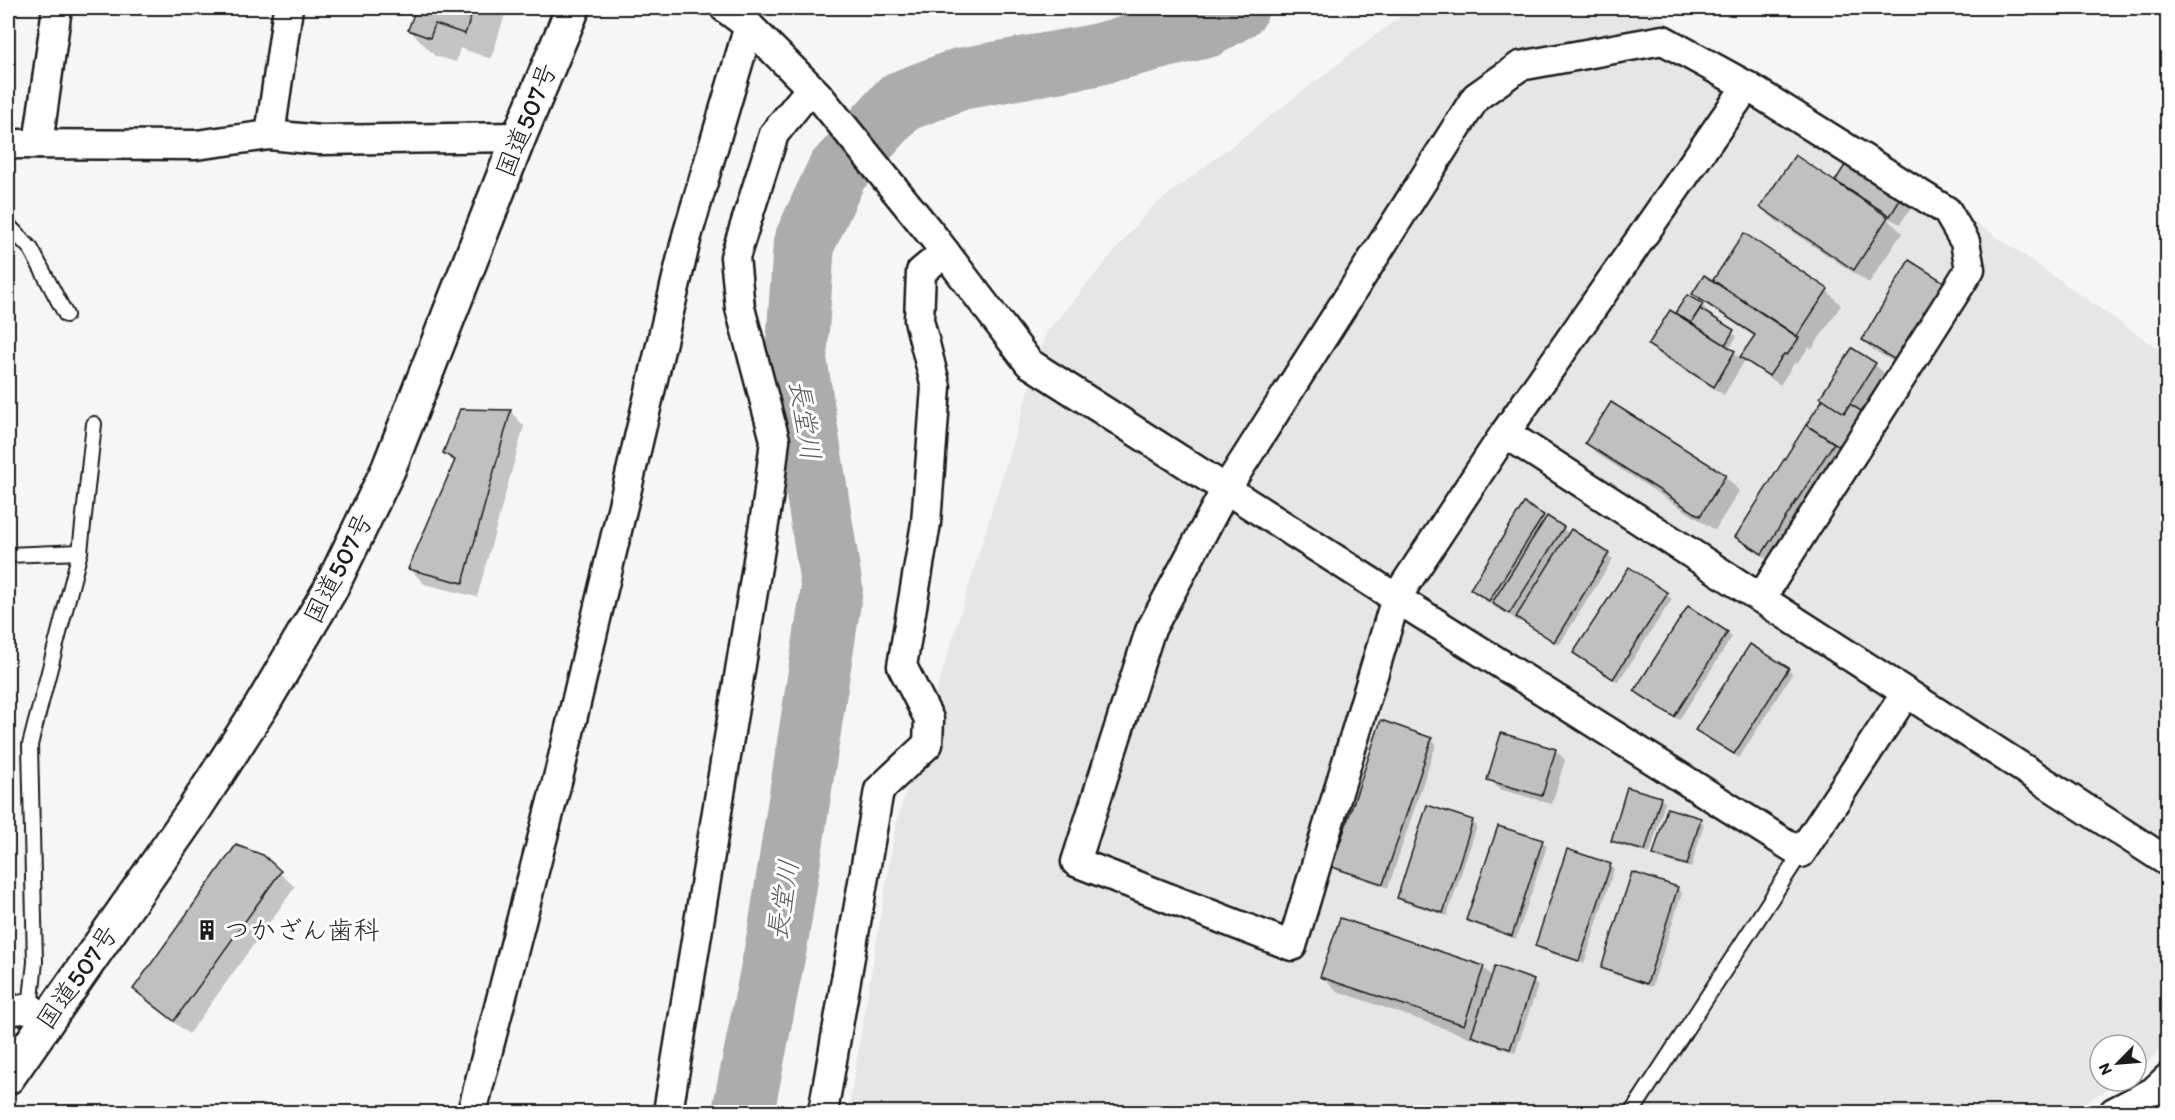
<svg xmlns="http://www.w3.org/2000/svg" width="2175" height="1120" font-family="Itim,'Klee One',sans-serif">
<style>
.built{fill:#e6e6e6}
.shadow{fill:#0003}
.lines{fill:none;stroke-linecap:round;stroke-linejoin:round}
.river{stroke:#acacac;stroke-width:62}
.building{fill:#c0c0c0;stroke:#1c1c1c;stroke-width:1.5}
.lane-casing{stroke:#1c1c1c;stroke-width:18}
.street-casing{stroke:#1c1c1c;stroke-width:33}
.highway-casing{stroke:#1c1c1c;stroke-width:38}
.lane{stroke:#fff;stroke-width:14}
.street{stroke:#fff;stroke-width:28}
.highway{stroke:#fff;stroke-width:33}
.labels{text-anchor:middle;stroke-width:6;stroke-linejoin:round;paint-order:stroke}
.street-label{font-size:26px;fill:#1c1c1c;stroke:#fff}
.poi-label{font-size:26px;fill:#1c1c1c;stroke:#fff;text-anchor:start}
.water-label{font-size:27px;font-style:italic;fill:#5d5d5d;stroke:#fff}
</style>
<rect width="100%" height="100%" fill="#f6f6f6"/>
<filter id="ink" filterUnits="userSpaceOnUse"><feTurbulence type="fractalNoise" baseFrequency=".0167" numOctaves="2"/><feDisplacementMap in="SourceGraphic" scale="12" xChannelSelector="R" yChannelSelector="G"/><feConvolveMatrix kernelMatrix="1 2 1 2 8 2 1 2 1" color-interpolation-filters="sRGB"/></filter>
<g filter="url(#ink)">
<!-- built -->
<path class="built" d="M1411 8H1646L2009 245 2167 355 2168 1041 2137 1074 2136 1045H2100V1081H2124L2066 1112H848L896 824 1046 333 1151 208Z"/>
<!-- shadow -->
<g class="shadow">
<path d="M417 8H507L491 59 460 48 456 62 435 56 410 30Z"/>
<path d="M1837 180 1901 198 1911 208 1900 224 1885 216 1902 233 1869 283 1776 221 1762 207 1845 189Z"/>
<path d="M1715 280 1827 291 1841 305 1812 349 1809 347 1797 364 1795 362 1780 385 1745 360 1724 395 1660 355 1650 345 1682 317 1677 313 1687 297 1702 306 1707 310 1704 314 1737 336 1729 349 1741 359 1755 337 1704 303 1694 293 1721 286Z"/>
<path d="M1943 283 1952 293 1907 369 1873 350 1864 340Z"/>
<path d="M1852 350 1875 365 1885 374 1861 412 1773 563 1747 546 1737 537 1824 399Z"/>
<path d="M510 411 524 426 477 597 424 584 410 569 455 463 444 452Z"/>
<path d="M1587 443 1725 476 1739 491 1715 530 1602 457Z"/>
<path d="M1543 516 1563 528 1569 534 1571 531 1613 559 1559 645 1521 620 1519 622 1500 608 1499 610 1481 598 1472 589Z"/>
<path d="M1629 569 1672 599 1618 682 1580 657Z"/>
<path d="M1688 608 1732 637 1679 720 1641 695Z"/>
<path d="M1788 669 1792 674 1739 758 1697 730Z"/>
<path d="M1432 739 1436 744 1388 888 1339 871 1334 866Z"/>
<path d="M1555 750 1565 760 1552 804 1499 789 1489 779Z"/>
<path d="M1660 798 1665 802 1650 854 1618 845 1613 840Z"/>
<path d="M1700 820 1704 824 1691 868 1659 859 1655 855Z"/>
<path d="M1472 821 1477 826 1447 916 1403 902 1398 898Z"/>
<path d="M1542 842 1547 846 1516 939 1473 924 1468 920Z"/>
<path d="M262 857 295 887 189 1034 150 1004 135 989Z"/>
<path d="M1610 865 1614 869 1584 964 1541 950 1537 946Z"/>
<path d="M1633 874 1678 889 1682 893 1652 987 1607 972 1603 968Z"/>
<path d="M1483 967 1493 977 1533 981 1538 986 1515 1053 1337 991 1322 976Z"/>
</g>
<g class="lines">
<!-- river -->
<path class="river" d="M743 1112 778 936 832 589 796 359 804 243 837 172 900 102 960 79 1090 56 1206 27 1238 8"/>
</g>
<!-- building -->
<g class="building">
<path d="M416 8H474L465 34 435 24 430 38 408 30Z"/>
<path d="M1795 155 1888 217 1854 270 1760 207Z"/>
<path d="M1847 162 1902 197 1890 216 1835 181Z"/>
<path d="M1744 233 1828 289 1797 336 1713 280Z"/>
<path d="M1909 260 1944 282 1897 361 1862 340Z"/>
<path d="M1704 275 1799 338 1787 355 1784 354 1769 376 1740 357 1755 335 1692 294Z"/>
<path d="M1687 295 1703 304 1691 323 1675 313Z"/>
<path d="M1700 309 1734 330 1725 345 1691 323Z"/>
<path d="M1670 310 1735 351 1714 387 1648 345Z"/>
<path d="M1852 348 1876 363 1844 413 1820 397Z"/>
<path d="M1823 399 1844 413 1850 404 1866 414 1844 449 1806 425Z"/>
<path d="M1611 402 1726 475 1700 516 1585 443Z"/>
<path d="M460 409 511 410 463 583 408 569 455 460 443 453Z"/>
<path d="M1806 425 1834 443 1762 554 1735 537Z"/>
<path d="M1524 503 1544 515 1489 601 1470 589Z"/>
<path d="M1547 516 1564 527 1509 614 1492 603Z"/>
<path d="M1571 529 1609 553 1554 642 1516 617Z"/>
<path d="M1629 567 1668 593 1613 679 1573 653Z"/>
<path d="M1688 606 1728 632 1674 717 1634 691Z"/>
<path d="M1750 644 1789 668 1734 754 1695 730Z"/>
<path d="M1381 720 1432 738 1383 884 1332 867Z"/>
<path d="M1501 733 1556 749 1542 796 1487 780Z"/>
<path d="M1627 787 1661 797 1645 851 1611 841Z"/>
<path d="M1427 805 1473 820 1443 913 1397 898Z"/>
<path d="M1667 808 1701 818 1687 865 1653 855Z"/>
<path d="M1498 826 1543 840 1512 936 1466 920Z"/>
<path d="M236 845 263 855 281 871 174 1021 133 989Z"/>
<path d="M1567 849 1611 864 1579 961 1535 946Z"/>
<path d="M1632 872 1678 887 1647 984 1601 968Z"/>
<path d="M1340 918 1484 966 1464 1025 1320 977Z"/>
<path d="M1495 966 1534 980 1510 1049 1471 1036Z"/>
</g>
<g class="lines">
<!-- lane casing -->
<g class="lane-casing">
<g id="lane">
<path d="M8 225 31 249 66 315"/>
<path d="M8 555 80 552"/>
<path d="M30 1008 35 962 30 745 80 552 94 424"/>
<path d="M1632 1112 1801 853"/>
</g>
</g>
<!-- street casing -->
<g class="street-casing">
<g id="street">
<path d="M725 8 749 26 818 95 935 239 1029 363 1396 598 1801 853 1906 693"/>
<path d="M270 135 288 8"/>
<path d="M8 144 196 145 270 135 320 140 519 137"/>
<path d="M38 144 57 8"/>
<path d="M1505 433 1747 86"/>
<path d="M1761 598 1970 269 1965 242 1947 211 1747 86 1663 40 1520 66 1476 97 1226 489 1150 631 1076 862 1292 946 1396 598 1505 433 2168 862"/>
<path d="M8 1011 30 1008 47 1020"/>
<path d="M472 1112 560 770 687 236 749 26"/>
<path d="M668 1112 768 499 775 440 740 308 735 257 774 134 811 88"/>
<path d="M823 1112 879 790 928 744 929 719 902 666 926 523 936 387 919 320 921 272 945 252"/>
<path d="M2114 1112 2153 1092 2168 1078"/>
</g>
</g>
<!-- highway casing -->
<g class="highway-casing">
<path id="highway" d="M8 1077 192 813 262 705 330 590 388 470 519 137 573 8"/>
</g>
<!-- lane -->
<use href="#lane" class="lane"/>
<!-- street -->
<use href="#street" class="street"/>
<!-- highway -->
<use href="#highway" class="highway"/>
</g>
</g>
<!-- icons -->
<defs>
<g id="building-bare" transform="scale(1.62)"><path d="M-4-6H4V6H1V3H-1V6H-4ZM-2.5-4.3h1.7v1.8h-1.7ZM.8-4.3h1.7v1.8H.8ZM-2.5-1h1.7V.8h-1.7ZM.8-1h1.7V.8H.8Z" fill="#1c1c1c" stroke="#fff" stroke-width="2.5" paint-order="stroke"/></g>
</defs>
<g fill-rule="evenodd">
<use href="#building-bare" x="207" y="930"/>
</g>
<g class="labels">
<!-- street labels -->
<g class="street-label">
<text transform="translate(526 120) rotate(-68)" y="9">国道507号</text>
<text transform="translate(338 568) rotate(-63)" y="9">国道507号</text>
<text transform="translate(77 977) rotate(-55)" y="9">国道507号</text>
</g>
<!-- poi labels -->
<g class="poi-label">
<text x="224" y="939">つかざん歯科</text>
</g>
<!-- water labels -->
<g class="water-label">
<text transform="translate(805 420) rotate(81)" y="9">長堂川</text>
<text transform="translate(783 900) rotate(-81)" y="9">長堂川</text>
</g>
</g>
<!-- margin -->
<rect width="2175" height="1120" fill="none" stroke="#fff" stroke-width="30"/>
<rect x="15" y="15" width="2145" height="1090" fill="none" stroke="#1c1c1c" stroke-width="2" filter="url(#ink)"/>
<!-- north arrow -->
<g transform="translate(2118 1063) rotate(245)"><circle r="28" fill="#ffffff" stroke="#a4a4a4" stroke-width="1.5"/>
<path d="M0-4.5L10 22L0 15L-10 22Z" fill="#1c1c1c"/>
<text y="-9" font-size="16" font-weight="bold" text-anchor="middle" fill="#1c1c1c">N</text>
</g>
</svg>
